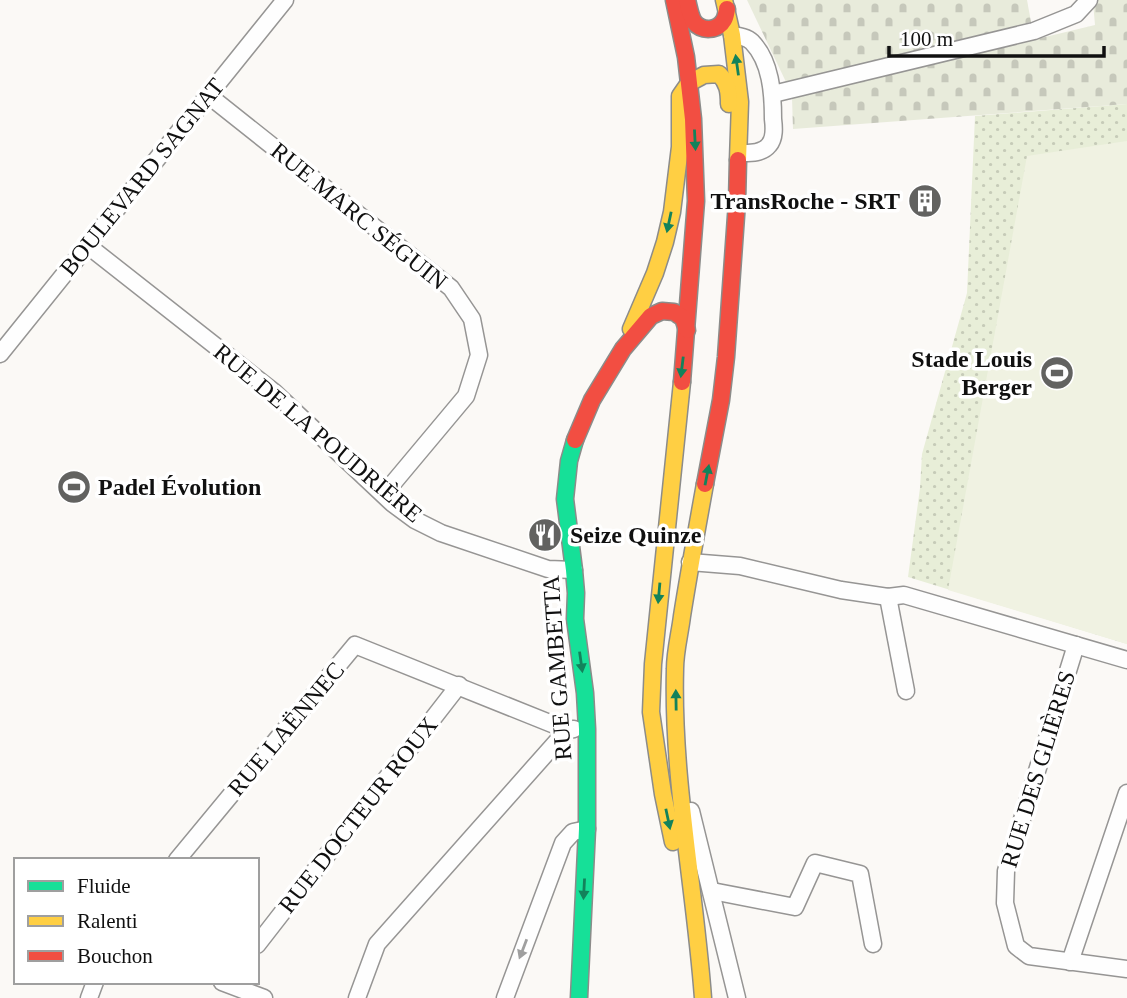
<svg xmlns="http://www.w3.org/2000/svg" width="1127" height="998" font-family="Georgia,serif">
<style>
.grass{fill:url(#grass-dots)}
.cemetery{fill:url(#cemetery-stones)}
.pitch{fill:#f0f2e2}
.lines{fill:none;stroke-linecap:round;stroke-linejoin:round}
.street-casing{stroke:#969594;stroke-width:19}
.fast-casing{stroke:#8c8c8a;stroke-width:19}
.slow-casing{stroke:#8c8c8a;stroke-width:19}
.jam-casing{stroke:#8c8c8a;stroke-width:19}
.street{stroke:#fefefe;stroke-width:16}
.fast{stroke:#16e098;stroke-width:16}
.slow{stroke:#ffcf43;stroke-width:16}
.jam{stroke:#f24e42;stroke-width:16}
.oneway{fill:#13825b}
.oneway2{fill:#9f9f9f}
.labels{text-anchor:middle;stroke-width:7;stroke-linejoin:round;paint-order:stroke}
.street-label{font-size:24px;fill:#101010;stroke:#fff}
.poi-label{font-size:24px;font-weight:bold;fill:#101010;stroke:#fff;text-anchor:end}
</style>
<defs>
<pattern id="grass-dots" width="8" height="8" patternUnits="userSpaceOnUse" patternTransform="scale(1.75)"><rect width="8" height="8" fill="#e8eed8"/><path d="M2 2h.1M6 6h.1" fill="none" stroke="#c6cbb8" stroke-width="1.8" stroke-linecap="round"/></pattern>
<pattern id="cemetery-stones" width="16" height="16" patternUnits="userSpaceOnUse" patternTransform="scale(1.75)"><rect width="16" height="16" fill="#e8ebdb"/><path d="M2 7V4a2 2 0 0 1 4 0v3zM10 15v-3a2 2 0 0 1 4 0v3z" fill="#c6c8bb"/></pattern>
</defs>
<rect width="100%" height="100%" fill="#fbf9f6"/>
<!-- grass -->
<path class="grass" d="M1127 104V644L908 577 920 488 922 454 967 293 975 116Z"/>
<!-- cemetery -->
<g class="cemetery">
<path d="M747 0H1027L1031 22 786 82Z"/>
<path d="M1097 0H1127V104L793 129 792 98 1095 25 1093 2Z"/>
</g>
<!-- pitch -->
<path class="pitch" d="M1127 141V644L948 590 1027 156Z"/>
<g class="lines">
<!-- street casing -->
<g class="street-casing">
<g id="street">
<path d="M732 35C739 36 747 37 752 42 771 62 773 93 773 119 774 127 775 138 769 145 762 154 749 153 739 153"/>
<path d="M773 94 1034 31 1076 14 1089 0"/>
<path d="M208 95 451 288 472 319 479 355 466 396 384 494"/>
<path d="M87 245 274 392 392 503 415 520 441 533 548 569 574 570"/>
<path d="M0 354 285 0"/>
<path d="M690 562 740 566 841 590 888 597 904 595 1127 660"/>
<path d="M888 597 906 691"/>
<path d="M1076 645 1006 871 1005 903 1016 946 1029 956 1127 969"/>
<path d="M691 811 737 998"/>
<path d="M177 860 355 645 567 730"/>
<path d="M712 891 795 907 815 863 860 874 873 944"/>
<path d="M257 945 459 685"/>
<path d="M1070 962 1127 793"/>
<path d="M222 982 264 998"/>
<path d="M89 998 95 982"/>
<path d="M357 998 377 944 567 730 574 729"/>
<path d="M505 998 563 843 573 832 587 829"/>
</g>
</g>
<!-- fast casing -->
<g class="fast-casing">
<path id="fast" d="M575 440 569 461 565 499 574 570 576 593 575 619 585 693 587 729V829L579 998"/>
</g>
<!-- slow casing -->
<g class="slow-casing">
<g id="slow">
<path d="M724 0 732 35 740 102 738 160"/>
<path d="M631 329 655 273 665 242 672 212 680 147V96L689 83 704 75 719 74C728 83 729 92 729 104"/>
<path d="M673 842 663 794 651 712 653 664 682 382"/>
<path d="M703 998C695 888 672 779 675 669 675 651 680 633 682 616 689 572 697 528 705 484"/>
</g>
</g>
<!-- jam casing -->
<g class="jam-casing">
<g id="jam">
<path d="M674 0 686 57 693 119 696 201 682 382"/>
<path d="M687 0C689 7 690 16 694 22 702 32 718 31 724 20 725 19 727 11 727 9"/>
<path d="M575 440 592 400 623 349 651 316 662 311 674 312 683 318 687 330"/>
<path d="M705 484 721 400 726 357 737 202 738 160"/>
</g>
</g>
<!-- street -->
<use href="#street" class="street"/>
<!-- fast -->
<use href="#fast" class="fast"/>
<!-- slow -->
<use href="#slow" class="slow"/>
<!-- jam -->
<use href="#jam" class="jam"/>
</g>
<!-- one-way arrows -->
<defs><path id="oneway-solid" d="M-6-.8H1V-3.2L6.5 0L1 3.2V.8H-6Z" transform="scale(1.75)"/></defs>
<g class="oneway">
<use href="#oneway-solid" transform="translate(737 65) rotate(-98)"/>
<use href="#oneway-solid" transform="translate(695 140) rotate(87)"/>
<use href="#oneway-solid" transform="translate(669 222) rotate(102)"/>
<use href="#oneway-solid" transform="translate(682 367) rotate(97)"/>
<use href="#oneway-solid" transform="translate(707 475) rotate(-79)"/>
<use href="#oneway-solid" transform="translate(659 593) rotate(95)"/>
<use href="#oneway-solid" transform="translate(581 662) rotate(82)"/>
<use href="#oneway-solid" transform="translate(676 700) rotate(-91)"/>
<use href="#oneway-solid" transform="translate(668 819) rotate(78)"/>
<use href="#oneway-solid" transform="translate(584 889) rotate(93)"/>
</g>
<use class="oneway2" href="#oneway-solid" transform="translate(523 949) rotate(111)"/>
<!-- icons -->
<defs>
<g id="building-disc" transform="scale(1.75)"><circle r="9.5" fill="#626260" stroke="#fff"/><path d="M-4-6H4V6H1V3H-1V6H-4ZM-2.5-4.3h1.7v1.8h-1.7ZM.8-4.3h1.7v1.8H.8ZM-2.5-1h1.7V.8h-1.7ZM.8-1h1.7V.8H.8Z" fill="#fff"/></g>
<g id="stadium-disc" transform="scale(1.75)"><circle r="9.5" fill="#626260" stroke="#fff"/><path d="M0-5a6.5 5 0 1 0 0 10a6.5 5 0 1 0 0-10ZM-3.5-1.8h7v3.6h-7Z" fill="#fff"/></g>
<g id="restaurant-disc" transform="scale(1.75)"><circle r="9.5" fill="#626260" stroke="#fff"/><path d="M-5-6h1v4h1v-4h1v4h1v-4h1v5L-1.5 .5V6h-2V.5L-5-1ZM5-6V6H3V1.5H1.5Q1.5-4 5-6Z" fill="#fff"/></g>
</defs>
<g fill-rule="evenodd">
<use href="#building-disc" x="925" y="201"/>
<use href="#stadium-disc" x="1057" y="373"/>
<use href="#stadium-disc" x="74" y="487"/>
<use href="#restaurant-disc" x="545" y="535"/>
</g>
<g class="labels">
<!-- street labels -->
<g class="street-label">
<text transform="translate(142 177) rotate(-51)" y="8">BOULEVARD SAGNAT</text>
<text transform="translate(359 216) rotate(39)" y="8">RUE MARC SÉGUIN</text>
<text transform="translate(318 433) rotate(40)" y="8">RUE DE LA POUDRIÈRE</text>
<text transform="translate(557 668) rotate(-94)" y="8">RUE GAMBETTA</text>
<text transform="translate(286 729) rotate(-50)" y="8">RUE LAËNNEC</text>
<text transform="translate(1038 769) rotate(-73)" y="8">RUE DES GLIÈRES</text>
<text transform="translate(358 815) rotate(-52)" y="8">RUE DOCTEUR ROUX</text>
</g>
<!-- poi labels -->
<g class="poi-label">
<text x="900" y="209">TransRoche - SRT</text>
<text x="1032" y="367">Stade Louis<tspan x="1032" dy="28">Berger</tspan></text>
<text x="98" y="495" text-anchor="start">Padel Évolution</text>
<text x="570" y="543" text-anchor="start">Seize Quinze</text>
</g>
</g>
<!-- legend -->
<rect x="14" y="858" width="245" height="126" fill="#ffffff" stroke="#9f9f9f" stroke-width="2"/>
<rect x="28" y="881" width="35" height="10" fill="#16e098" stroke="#9f9f9f" stroke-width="2"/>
<text x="77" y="893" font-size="21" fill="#101010">Fluide</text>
<rect x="28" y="916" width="35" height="10" fill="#ffcf43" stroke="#9f9f9f" stroke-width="2"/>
<text x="77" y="928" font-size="21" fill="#101010">Ralenti</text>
<rect x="28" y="951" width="35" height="10" fill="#f24e42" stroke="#9f9f9f" stroke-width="2"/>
<text x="77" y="963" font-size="21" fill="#101010">Bouchon</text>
<!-- scale -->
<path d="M889 46v10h215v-10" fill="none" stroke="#101010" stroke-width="3.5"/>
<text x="900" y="46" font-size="21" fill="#101010" stroke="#ffffff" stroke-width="5" paint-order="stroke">100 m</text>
</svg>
